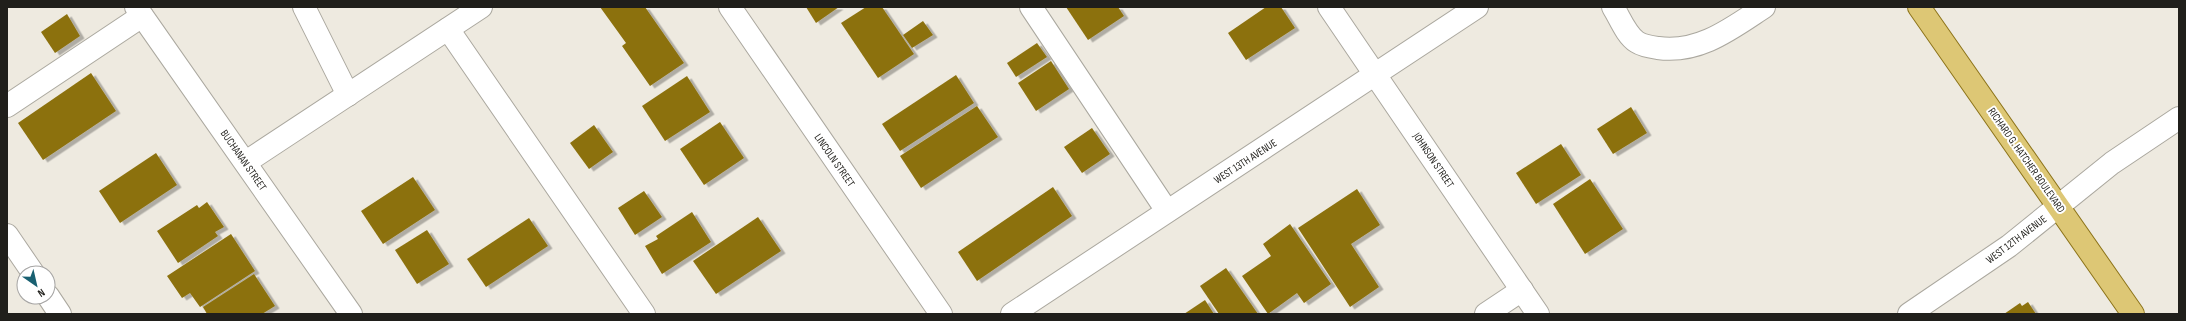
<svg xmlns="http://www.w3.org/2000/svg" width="2186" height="321" font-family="'Sofia Sans Condensed',sans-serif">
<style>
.building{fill:#8c710f;filter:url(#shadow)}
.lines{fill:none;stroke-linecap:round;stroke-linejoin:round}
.minor-casing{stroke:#aba89f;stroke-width:24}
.major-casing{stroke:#8d741a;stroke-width:24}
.minor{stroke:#fff;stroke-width:22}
.major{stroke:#ddc775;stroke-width:22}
.labels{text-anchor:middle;stroke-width:4;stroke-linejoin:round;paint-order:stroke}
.street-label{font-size:11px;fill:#201f1b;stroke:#fff}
</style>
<defs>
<filter id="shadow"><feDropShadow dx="4.5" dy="2.5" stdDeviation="0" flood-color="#0004"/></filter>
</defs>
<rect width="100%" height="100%" fill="#eeeae0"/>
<!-- building -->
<g class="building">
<path d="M600 7H645L684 63 650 86 622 46 626 43Z"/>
<path d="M806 7H839L816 23Z"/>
<path d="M866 7H882L914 54 878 78 841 23Z"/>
<path d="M1066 7H1118L1124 16 1088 40Z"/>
<path d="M1266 7H1281L1295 28 1246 60 1228 33Z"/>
<path d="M67 14 80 36 55 53 41 32Z"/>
<path d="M923 21 933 35 912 48 903 35Z"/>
<path d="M1037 43 1047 57 1016 77 1007 63Z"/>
<path d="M1051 61 1069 89 1036 111 1018 83Z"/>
<path d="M91 73 116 111 43 160 18 123Z"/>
<path d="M956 75 974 103 900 151 882 124Z"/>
<path d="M687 76 710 112 665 141 642 106Z"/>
<path d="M977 106 998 137 921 188 900 156Z"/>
<path d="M1631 107 1647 133 1613 154 1597 129Z"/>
<path d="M720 122 744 158 704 185 680 149Z"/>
<path d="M594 125 613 152 589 169 570 143Z"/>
<path d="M1092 128 1110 154 1082 173 1064 147Z"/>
<path d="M1561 144 1581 175 1536 204 1516 173Z"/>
<path d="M156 153 177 185 120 223 99 191Z"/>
<path d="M413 177 435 210 383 244 361 211Z"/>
<path d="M1590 179 1623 229 1585 254 1553 204Z"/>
<path d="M1053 187 1072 216 977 281 958 252Z"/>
<path d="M1357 189 1380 225 1351 244 1379 287 1350 307 1298 228Z"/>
<path d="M644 191 662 217 635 235 618 208Z"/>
<path d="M207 202 224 227 215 232 218 236 178 263 157 231 197 205 199 208Z"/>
<path d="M692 212 711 242 662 274 645 246 658 239 656 236Z"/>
<path d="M758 217 781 251 716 294 693 261Z"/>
<path d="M529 218 548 246 486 287 467 259Z"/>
<path d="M1290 224 1331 284 1304 303 1297 293 1268 314 1242 276 1271 256 1263 244Z"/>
<path d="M427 230 449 264 417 284 395 250Z"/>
<path d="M231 234 255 271 200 307 190 293 182 298 167 276Z"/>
<path d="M1226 268 1258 314H1219L1200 286Z"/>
<path d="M254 274 275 306 262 314H207L203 307Z"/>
<path d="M1205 300 1214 314H1184Z"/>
<path d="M2028 302 2036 314H2004L2020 303 2022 306Z"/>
</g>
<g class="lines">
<!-- minor casing -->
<g class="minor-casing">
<g id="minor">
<path d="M136 7 351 314"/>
<path d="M304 7 348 95"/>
<path d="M730 7 941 314"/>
<path d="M1031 7 1167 211"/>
<path d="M1329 7 1538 314"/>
<path d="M1613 7C1620 18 1626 35 1637 42 1643 46 1651 47 1658 48 1699 54 1732 28 1764 7"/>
<path d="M448 29 644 314"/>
<path d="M7 106 142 16"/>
<path d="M246 162 481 7"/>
<path d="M7 235 33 273"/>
<path d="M48 296 60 314"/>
<path d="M1012 314 1477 7"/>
<path d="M1486 314 1522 290"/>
<path d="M1909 314 2009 246 2112 163 2179 118"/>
</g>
</g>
<!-- major casing -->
<g class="major-casing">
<path id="major" d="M1919 7 2133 314"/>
</g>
<!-- minor -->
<use href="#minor" class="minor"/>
<!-- major -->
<use href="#major" class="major"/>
</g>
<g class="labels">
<!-- street labels -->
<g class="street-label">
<text transform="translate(244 160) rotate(55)" y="4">BUCHANAN STREET</text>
<text transform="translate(835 160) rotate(55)" y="4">LINCOLN STREET</text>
<text transform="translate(1434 160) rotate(56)" y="4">JOHNSON STREET</text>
<text transform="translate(2027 160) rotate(55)" y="4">RICHARD G. HATCHER BOULEVARD</text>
<text transform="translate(1245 161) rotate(-33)" y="4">WEST 13TH AVENUE</text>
<text transform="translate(2016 239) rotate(-37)" y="4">WEST 12TH AVENUE</text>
</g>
</g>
<!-- border -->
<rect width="2186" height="321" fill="none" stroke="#201f1b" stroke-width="16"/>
<!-- north arrow -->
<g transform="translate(36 285) rotate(146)"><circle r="19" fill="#ffffff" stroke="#a6a5a4"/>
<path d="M0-3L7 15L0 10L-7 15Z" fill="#196071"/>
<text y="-6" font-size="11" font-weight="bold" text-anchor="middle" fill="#201f1b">N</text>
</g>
</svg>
